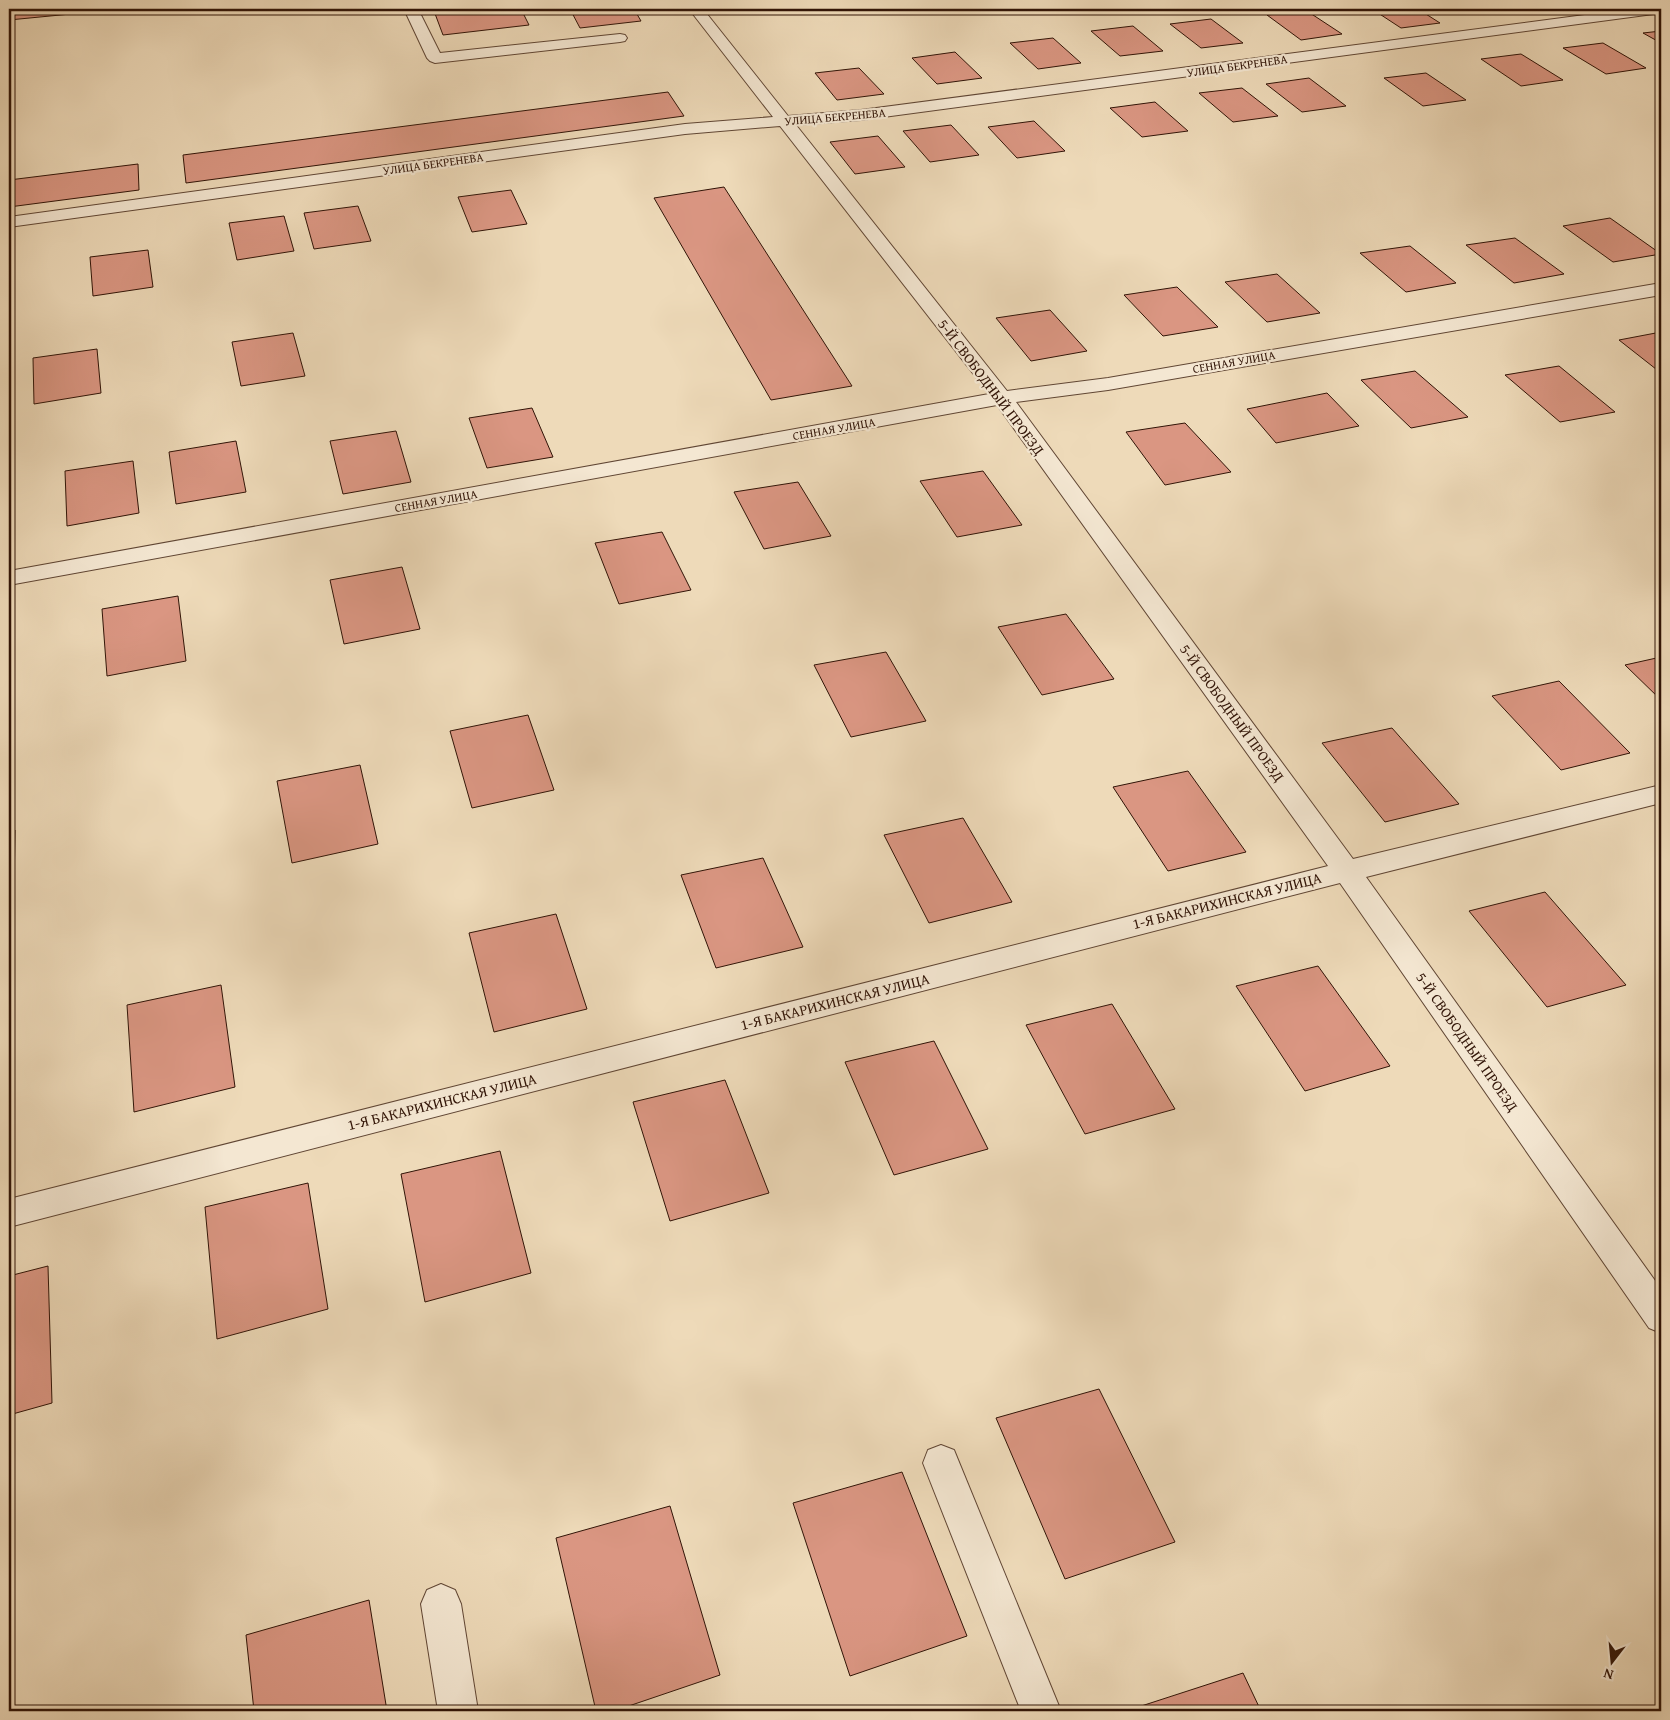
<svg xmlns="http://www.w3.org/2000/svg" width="1670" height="1720" font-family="'Gentium Book Plus',serif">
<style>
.building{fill:#da9682;stroke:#311407}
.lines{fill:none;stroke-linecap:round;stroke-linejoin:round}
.minor-casing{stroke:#604634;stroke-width:2}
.minor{fill:#f4e7d2;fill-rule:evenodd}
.labels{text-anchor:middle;stroke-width:4.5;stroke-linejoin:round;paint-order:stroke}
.far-street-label{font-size:12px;fill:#311407;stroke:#f4e7d2}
.street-label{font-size:15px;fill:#311407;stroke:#f4e7d2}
</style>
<rect width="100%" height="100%" fill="#eedab9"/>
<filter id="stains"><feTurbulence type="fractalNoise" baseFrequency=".004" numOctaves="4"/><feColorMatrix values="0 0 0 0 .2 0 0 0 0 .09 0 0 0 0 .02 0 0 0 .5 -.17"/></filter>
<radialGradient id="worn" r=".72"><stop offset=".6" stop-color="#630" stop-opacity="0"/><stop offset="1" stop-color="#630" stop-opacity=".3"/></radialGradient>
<!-- building -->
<g class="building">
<path d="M9 9H122L9 20Z"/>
<path d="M458 9H521L529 25 443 35 434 11Z"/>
<path d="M570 9H634L641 21 580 28Z"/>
<path d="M1372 9H1418L1440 23 1401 28Z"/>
<path d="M1490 9H1527L1497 13Z"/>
<path d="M1307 11 1342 34 1301 40 1267 15Z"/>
<path d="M1211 19 1243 43 1201 48 1170 24Z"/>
<path d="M1133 26 1163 51 1120 56 1091 31Z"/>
<path d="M1661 31V43L1643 33Z"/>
<path d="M1053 38 1081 63 1038 69 1010 43Z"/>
<path d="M1603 43 1646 68 1606 74 1563 48Z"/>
<path d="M955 52 982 78 937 84 912 58Z"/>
<path d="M1521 54 1563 80 1521 86 1481 59Z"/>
<path d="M859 68 884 94 837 100 815 73Z"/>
<path d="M1426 73 1466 100 1423 106 1384 78Z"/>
<path d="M1309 78 1346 106 1302 112 1266 84Z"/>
<path d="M1242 88 1278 116 1233 122 1199 93Z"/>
<path d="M668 92 684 116 186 183 183 155Z"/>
<path d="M1155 102 1188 131 1142 137 1110 108Z"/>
<path d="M1034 121 1065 151 1017 158 988 127Z"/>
<path d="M951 125 979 155 930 162 903 131Z"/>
<path d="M878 136 905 167 855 174 830 142Z"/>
<path d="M138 164 139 190 9 207V180Z"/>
<path d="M724 187 852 386 771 400 654 198Z"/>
<path d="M511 190 527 224 472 232 458 197Z"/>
<path d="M358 206 371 241 314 249 304 213Z"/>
<path d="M284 216 294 251 237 260 229 223Z"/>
<path d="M1610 218 1661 254 1613 262 1563 226Z"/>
<path d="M1515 238 1564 274 1514 283 1466 245Z"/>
<path d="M1410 246 1456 283 1406 292 1360 253Z"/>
<path d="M148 250 153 287 93 296 90 257Z"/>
<path d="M1277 274 1320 313 1267 322 1225 282Z"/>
<path d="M1177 287 1218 327 1163 336 1124 295Z"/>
<path d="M1050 310 1087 351 1031 361 996 318Z"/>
<path d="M1661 332V373L1619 340Z"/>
<path d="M293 333 305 376 241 386 232 342Z"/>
<path d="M97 349 101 393 34 404 33 358Z"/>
<path d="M1559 366 1615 412 1560 422 1505 375Z"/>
<path d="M1415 371 1468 417 1411 428 1361 380Z"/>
<path d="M1327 393 1359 426 1276 443 1247 409Z"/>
<path d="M532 408 553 457 487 468 469 418Z"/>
<path d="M1185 423 1231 472 1165 485 1126 432Z"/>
<path d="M396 431 411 482 343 494 330 441Z"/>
<path d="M236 441 246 492 176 504 169 452Z"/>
<path d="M133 461 139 513 67 526 65 471Z"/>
<path d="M983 471 1022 525 957 537 920 481Z"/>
<path d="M798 482 831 536 764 549 734 492Z"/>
<path d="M662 532 691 590 619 604 595 543Z"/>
<path d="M402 567 420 629 344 644 330 580Z"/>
<path d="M178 596 186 661 107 676 102 609Z"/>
<path d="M1066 614 1114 679 1042 695 998 627Z"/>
<path d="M886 652 926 721 851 737 814 665Z"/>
<path d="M1661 657V700L1625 665Z"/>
<path d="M1559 681 1630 753 1561 770 1492 696Z"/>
<path d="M528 715 554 790 472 808 450 731Z"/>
<path d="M1392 728 1459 804 1385 822 1322 743Z"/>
<path d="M360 765 378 844 292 863 277 781Z"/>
<path d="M1188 771 1246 852 1168 871 1113 787Z"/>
<path d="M963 818 1012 902 929 923 884 835Z"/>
<path d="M15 830 14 890 9 891V831Z"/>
<path d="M763 858 803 947 716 968 681 875Z"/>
<path d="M1545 892 1626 985 1547 1007 1469 911Z"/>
<path d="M556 914 587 1009 494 1032 469 933Z"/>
<path d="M1318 966 1390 1066 1305 1091 1236 986Z"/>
<path d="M221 985 235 1087 134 1112 127 1005Z"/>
<path d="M1112 1004 1175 1109 1085 1134 1026 1025Z"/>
<path d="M934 1041 988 1149 894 1175 845 1062Z"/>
<path d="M725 1080 769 1193 670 1221 633 1102Z"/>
<path d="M500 1151 531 1273 425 1302 401 1174Z"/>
<path d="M308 1183 328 1309 217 1339 205 1207Z"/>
<path d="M48 1266 52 1403 9 1415V1276Z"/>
<path d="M1099 1389 1175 1542 1065 1579 996 1418Z"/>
<path d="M902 1472 967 1636 850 1676 793 1503Z"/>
<path d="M670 1506 720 1675 614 1711H596L556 1538Z"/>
<path d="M369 1600 387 1711H254L246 1635Z"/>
<path d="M1243 1673 1261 1711 1129 1710Z"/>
</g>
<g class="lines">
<!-- minor casing -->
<g class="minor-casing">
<g id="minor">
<path d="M404 9H418L440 53 620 34 625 35 627 38 625 41 620 42 435 63 430 61 427 58Z"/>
<path d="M689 9H703L788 116 861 110 1630 9H1661V13L861 120 796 125 1007 391 1108 378 1661 283V295L1108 390 1016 402 1353 859 1661 785V803L1366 877 1661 1289V1333L1649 1328 1340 883 9 1227V1199L1328 866 997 405 9 585V571L989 394 780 126 685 134 9 227V217L685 124 773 117Z"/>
<path d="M941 1445 954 1450 1061 1711H1021L923 1463 928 1450Z"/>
<path d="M441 1584 455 1590 461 1604 478 1711H438L421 1604 427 1590Z"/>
</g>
</g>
<!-- minor -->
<use href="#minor" class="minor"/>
</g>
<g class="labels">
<!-- far-street labels -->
<g class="far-street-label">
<text transform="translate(1237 66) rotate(-8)" y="4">УЛИЦА БЕКРЕНЕВА</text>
<text transform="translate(835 117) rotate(-5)" y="4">УЛИЦА БЕКРЕНЕВА</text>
<text transform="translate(433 164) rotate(-8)" y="4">УЛИЦА БЕКРЕНЕВА</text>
<text transform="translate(1234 362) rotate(-10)" y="4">СЕННАЯ УЛИЦА</text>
<text transform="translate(834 429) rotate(-10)" y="4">СЕННАЯ УЛИЦА</text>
<text transform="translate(436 501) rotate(-10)" y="4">СЕННАЯ УЛИЦА</text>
</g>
<!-- street labels -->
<g class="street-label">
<text transform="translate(991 387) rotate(53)" y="5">5-Й СВОБОДНЫЙ ПРОЕЗД</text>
<text transform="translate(1232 713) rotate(54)" y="5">5-Й СВОБОДНЫЙ ПРОЕЗД</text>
<text transform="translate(1227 901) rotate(-14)" y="5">1-Я БАКАРИХИНСКАЯ УЛИЦА</text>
<text transform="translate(835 1002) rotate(-14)" y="5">1-Я БАКАРИХИНСКАЯ УЛИЦА</text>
<text transform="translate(1467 1042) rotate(55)" y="5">5-Й СВОБОДНЫЙ ПРОЕЗД</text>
<text transform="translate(442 1102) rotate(-14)" y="5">1-Я БАКАРИХИНСКАЯ УЛИЦА</text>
</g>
</g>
<!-- margin -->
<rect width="1670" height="1720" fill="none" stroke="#eedab9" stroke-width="30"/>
<rect x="10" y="10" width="1650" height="1700" fill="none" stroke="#311407" stroke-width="2.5"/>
<rect x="15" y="15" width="1640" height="1690" fill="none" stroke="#311407"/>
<!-- north arrow -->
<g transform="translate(1612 1662) rotate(196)" stroke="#f4e7d2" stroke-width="4" paint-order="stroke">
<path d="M0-4L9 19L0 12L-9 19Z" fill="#311407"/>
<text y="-8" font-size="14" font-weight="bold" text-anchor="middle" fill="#311407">N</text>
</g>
<rect width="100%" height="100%" filter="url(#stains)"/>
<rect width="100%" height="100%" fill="url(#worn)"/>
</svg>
